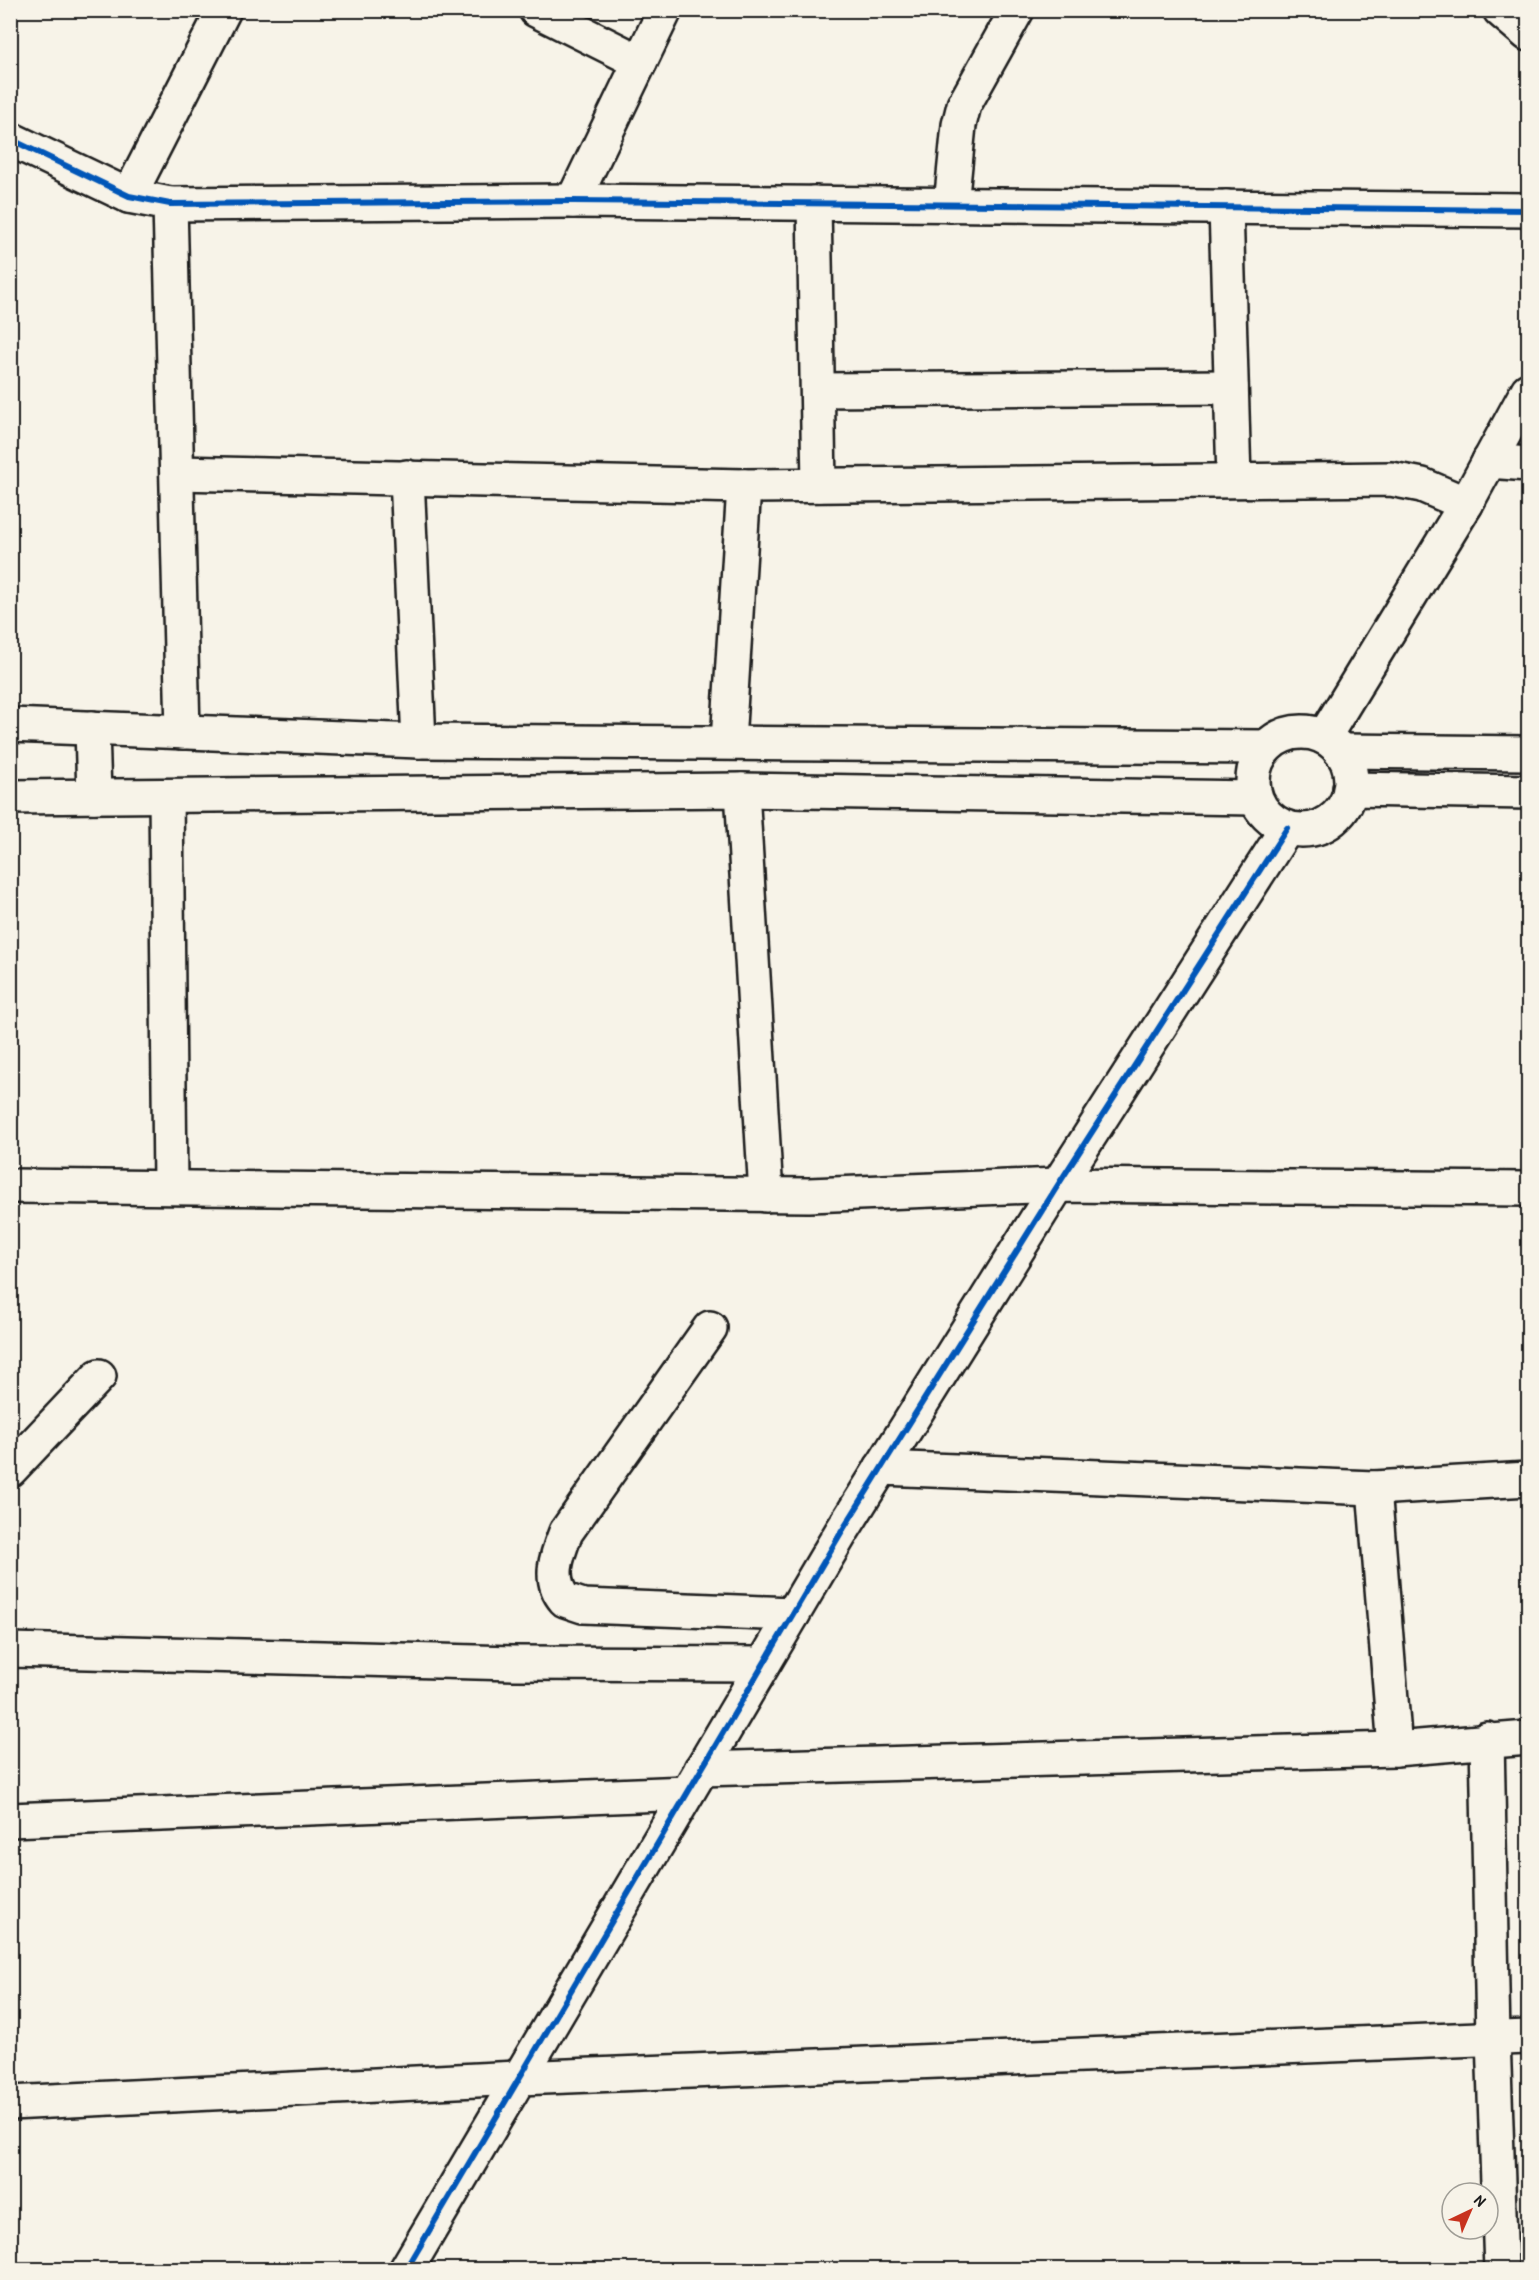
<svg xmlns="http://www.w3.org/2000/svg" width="1539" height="2280" font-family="'Patrick Hand',sans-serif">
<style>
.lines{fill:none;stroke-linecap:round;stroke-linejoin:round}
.minor-casing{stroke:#1c1c1c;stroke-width:38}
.tertiary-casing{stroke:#1c1c1c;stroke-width:38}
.minor{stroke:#f7f3e8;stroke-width:33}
.tertiary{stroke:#f7f3e8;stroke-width:33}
.cycleway-casing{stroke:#f7f3e8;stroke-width:10}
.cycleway{stroke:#0057b8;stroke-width:6}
</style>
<rect width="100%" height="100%" fill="#f7f3e8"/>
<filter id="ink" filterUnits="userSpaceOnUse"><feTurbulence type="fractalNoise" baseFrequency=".0167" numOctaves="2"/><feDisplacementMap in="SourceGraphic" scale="12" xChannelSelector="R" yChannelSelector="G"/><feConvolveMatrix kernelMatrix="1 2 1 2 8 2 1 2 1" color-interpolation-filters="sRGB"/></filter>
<g filter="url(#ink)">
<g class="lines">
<!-- minor casing -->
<g class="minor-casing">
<g id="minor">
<path d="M536 10 640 62"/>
<path d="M1500 10 1528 34"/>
<path d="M10 139 129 196 170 204 573 201 1528 210"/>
<path d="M129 196 224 10"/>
<path d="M573 201 665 10"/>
<path d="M814 203 819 485"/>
<path d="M170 204 183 732"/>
<path d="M951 205 959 125 964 105 1017 10"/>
<path d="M1226 207 1234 480"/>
<path d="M818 390 1231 387"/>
<path d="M1489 461 1528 464"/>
<path d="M178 473 744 486 1391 479 1422 485 1466 504"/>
<path d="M407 477 419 741"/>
<path d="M1324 737 1466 504 1528 390"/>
<path d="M728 742 744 486"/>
<path d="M742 790 766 1195"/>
<path d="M166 796 170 1186"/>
<path d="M10 1186 809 1195 1058 1185 1528 1189"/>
<path d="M710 1328 566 1532C557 1555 547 1579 565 1600L583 1606 793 1614"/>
<path d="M881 1468 1374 1488 1528 1479"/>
<path d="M10 1470 99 1376"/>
<path d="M1374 1488 1395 1749"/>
<path d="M10 1650 514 1663 763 1664"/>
<path d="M1487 1739 1493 2038 1501 2270"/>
<path d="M701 1769 1395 1749 1528 1738"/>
<path d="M10 1820 687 1793"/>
<path d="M10 2103 519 2078 1528 2037"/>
<path d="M406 2270 842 1531 1058 1185 1287 828"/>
</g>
</g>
<!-- tertiary casing -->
<g class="tertiary-casing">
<g id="tertiary">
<path d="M10 725 419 741 1266 747"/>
<path d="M92 728 94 796"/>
<circle cx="1302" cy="781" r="49"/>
<path d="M1340 751 1528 753"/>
<path d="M1350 789 1528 792"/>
<path d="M10 797 742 790 1255 798"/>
</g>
</g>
<!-- minor -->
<use href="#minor" class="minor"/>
<!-- tertiary -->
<use href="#tertiary" class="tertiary"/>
<!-- cycleway casing -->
<g class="cycleway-casing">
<g id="cycleway">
<path d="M10 139 129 196 170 204 573 201 1528 210"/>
<path d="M406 2270 842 1531 1058 1185 1287 828"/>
</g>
</g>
<!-- cycleway -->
<use href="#cycleway" class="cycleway"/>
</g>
</g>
<!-- margin -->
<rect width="1539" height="2280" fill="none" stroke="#f7f3e8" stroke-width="36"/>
<rect x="18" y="18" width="1503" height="2244" fill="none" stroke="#1c1c1c" stroke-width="2" filter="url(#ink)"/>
<!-- north arrow -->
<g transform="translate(1470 2211) rotate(44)"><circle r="28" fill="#f7f3e8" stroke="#9f9d96" stroke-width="1.5"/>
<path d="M0-4.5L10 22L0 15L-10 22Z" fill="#c8321e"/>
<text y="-9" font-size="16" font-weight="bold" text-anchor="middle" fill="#1c1c1c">N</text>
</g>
</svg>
